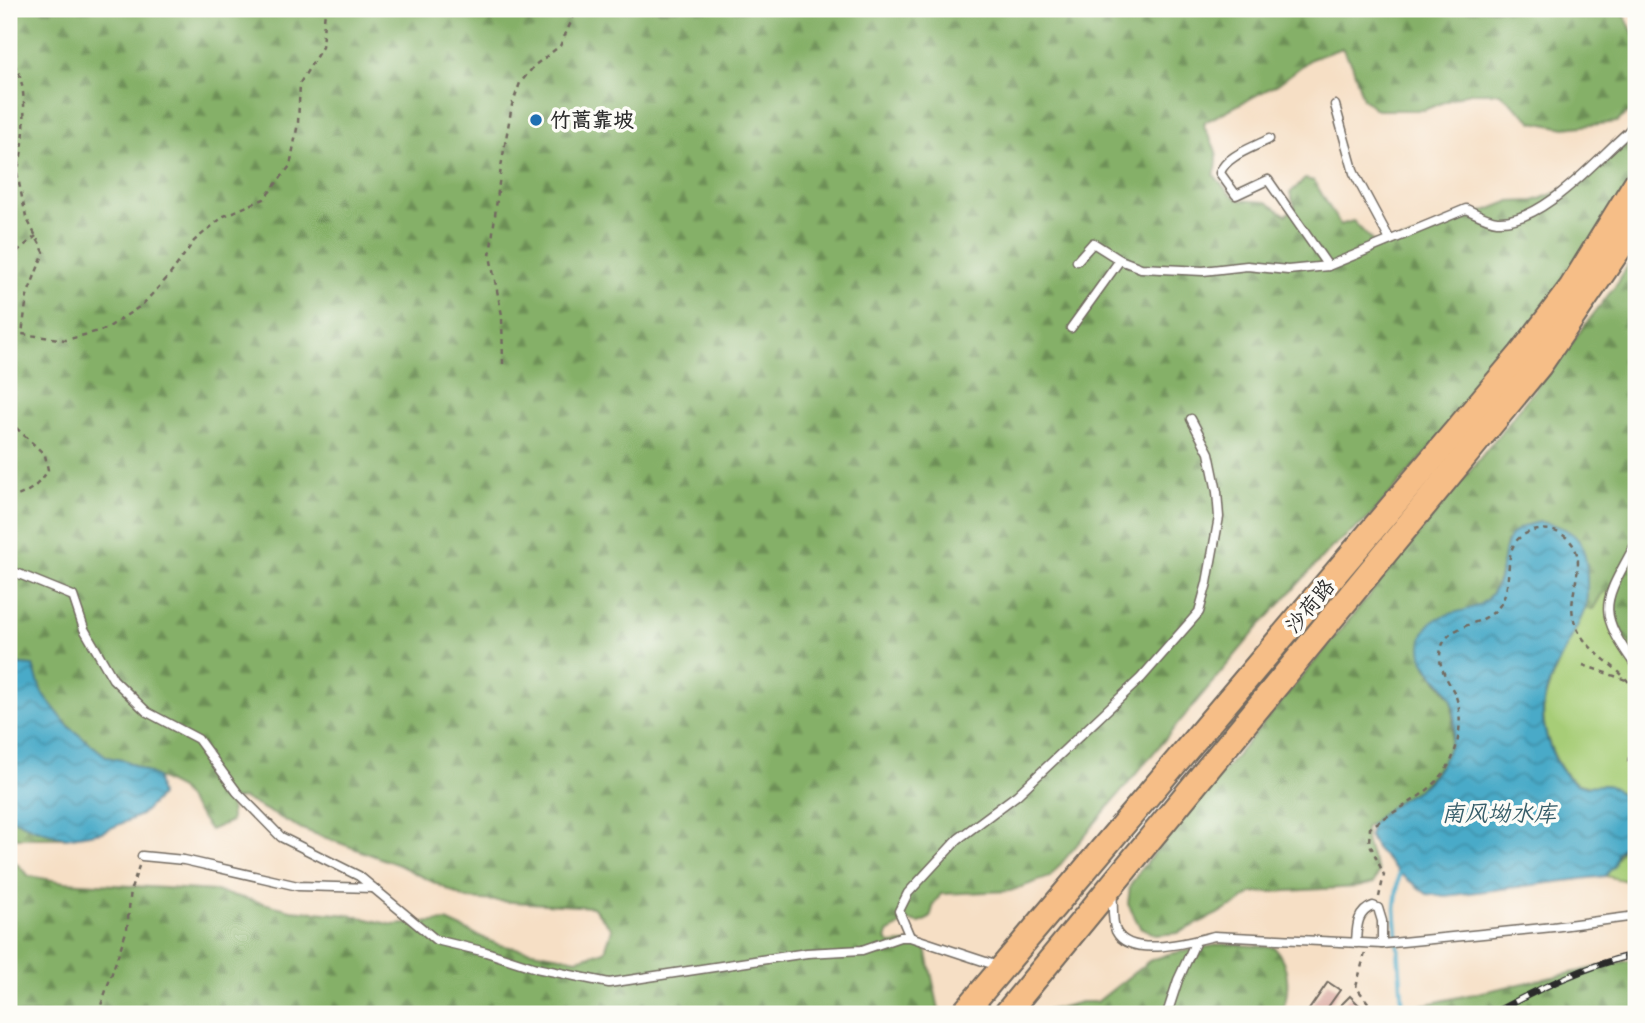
<svg xmlns="http://www.w3.org/2000/svg" width="1645" height="1023" font-family="'Comic Neue','LXGW WenKai TC',sans-serif">
<style>
.green{fill:#a7cd77;stroke:#697c51;stroke-width:2}
.forest{fill:url(#forest-firs);stroke:#586e4a;stroke-width:2}
.water{fill:url(#water-waves);stroke:#3a6a7a;stroke-width:2}
.lines{fill:none;stroke-linecap:round;stroke-linejoin:round}
.stream{stroke:#49aac8;stroke-width:4.5}
.building{fill:#d8a299}
.lane-casing{stroke:#726a61;stroke-width:11}
.primary-casing{stroke:#726a61;stroke-width:28}
.path{stroke:#726a61;stroke-width:2.5;stroke-dasharray:5 5;stroke-linecap:butt}
.lane{stroke:#fff;stroke-width:8}
.primary{stroke:#f6be87;stroke-width:24}
.rail-casing{stroke:#2b2b2b;stroke-width:7}
.rail{stroke:#fdfcf7;stroke-width:4.5;stroke-dasharray:13;stroke-linecap:butt}
.poi-dot{fill:#1f6fb2;stroke:#fdfcf7;stroke-width:2.5}
.labels{text-anchor:middle;stroke-width:7;stroke-linejoin:round;paint-order:stroke}
.poi-label{font-size:21px;font-weight:bold;fill:#2b2b2b;stroke:#fdfcf7;text-anchor:start}
.street-label{font-size:21px;fill:#2b2b2b;stroke:#fdfcf7}
.water-label{font-size:23px;font-style:italic;fill:#375e6a;stroke:#fdfcf7}
</style>
<defs>
<pattern id="forest-firs" width="22" height="20" patternUnits="userSpaceOnUse" patternTransform="scale(1.75)"><rect width="22" height="20" fill="#85b068"/><path d="M5 1l3.5 6h-7zM16 11l3.5 6h-7z" fill="#6d8f56"/></pattern>
<pattern id="water-waves" width="16" height="10" patternUnits="userSpaceOnUse" patternTransform="scale(1.75)"><rect width="16" height="10" fill="#49aac8"/><path d="M0 5q4-4 8 0t8 0" fill="none" stroke="#3d8ba3"/></pattern>
</defs>
<rect width="100%" height="100%" fill="#fdfcf7"/>
<filter id="ink" filterUnits="userSpaceOnUse"><feTurbulence type="fractalNoise" baseFrequency=".0143" numOctaves="2"/><feDisplacementMap in="SourceGraphic" scale="14" xChannelSelector="R" yChannelSelector="G"/><feConvolveMatrix kernelMatrix="1 2 1 2 8 2 1 2 1" color-interpolation-filters="sRGB"/></filter>
<filter id="wash" filterUnits="userSpaceOnUse"><feTurbulence type="fractalNoise" baseFrequency=".00686" numOctaves="4" result="noise"/><feDisplacementMap in="SourceGraphic" scale="28" xChannelSelector="R" yChannelSelector="G"/><feGaussianBlur stdDeviation="1.57" result="paint"/><feColorMatrix in="noise" values="0 0 0 0 0 0 0 0 0 0 0 0 0 0 0 0 0 1.4 0 .05"/><feComposite in="paint" operator="in"/></filter>
<g filter="url(#wash)">
<rect width="100%" height="100%" fill="#f6dfc5"/>
<!-- green -->
<path class="green" d="M1608 589H1614C1618 597 1614 607 1616 617 1619 630 1628 642 1636 652V883L1605 876C1615 865 1616 854 1627 845L1606 785C1580 788 1570 785 1557 761 1535 718 1542 699 1561 658 1569 642 1577 625 1585 609H1593L1602 593Z"/>
<!-- forest -->
<g class="forest">
<path d="M9 9H1622L1636 39V106L1617 122 1565 128 1533 122 1500 93H1467L1424 110H1377L1363 99 1352 64 1342 48 1311 59 1278 84 1205 122 1204 127C1213 144 1222 155 1214 175L1228 192 1239 200 1266 202 1286 215 1295 207 1290 193 1305 179 1314 181 1340 225 1353 221 1377 246 1422 236 1508 202 1534 201 1558 192 1579 181 1619 147 1628 144C1636 155 1638 162 1635 175L1579 264 1428 451 1367 520 1332 547 1257 629 1050 877 1010 891 941 894 934 904 930 918 920 923 908 921 888 933 886 939 890 944 919 942 926 949 940 1014H9V856L29 876 64 882 215 891 291 910 350 915 393 925 447 921 499 945 577 959 605 951 612 929 593 907 467 899 399 865 302 829 243 798 230 800 231 821 210 830 180 789 126 761 107 757 69 727 42 693 33 666 9 664Z"/>
<path d="M1636 252V652C1628 642 1619 630 1616 617 1614 607 1618 597 1614 589L1602 593 1593 609H1585L1587 597 1506 542C1503 565 1500 593 1478 606 1468 612 1452 614 1441 617L1426 666 1452 700 1453 722 1450 746 1444 760 1417 792 1399 801 1365 828C1365 844 1371 857 1379 871L1374 883 1358 887 1252 893 1236 905 1178 933 1156 935 1140 927 1128 904 1130 886 1141 869C1303 678 1463 484 1616 285Z"/>
<path d="M9 817 35 829 66 838H9Z"/>
<path d="M1223 944 1274 947C1291 966 1290 993 1281 1014H1035L1081 1002H1097L1149 961 1169 954Z"/>
<path d="M1636 959V1014H1409L1422 1005Z"/>
</g>
<!-- water -->
<g class="water">
<path d="M1540 522C1577 528 1587 542 1587 579 1587 589 1588 601 1584 611 1572 643 1546 674 1543 709 1541 730 1556 774 1577 784 1586 788 1593 785 1603 785 1626 785 1632 817 1634 835L1617 853 1614 866 1605 876 1446 896 1427 894 1399 873 1376 848 1369 836 1371 824C1380 816 1389 807 1400 800 1411 794 1421 789 1430 779 1447 759 1461 728 1452 700 1443 675 1413 669 1423 636 1431 607 1471 617 1488 598 1516 567 1486 531 1540 522Z"/>
<path d="M9 664 33 666 42 693 69 727 107 757 126 761 157 777 160 796 141 815 102 832 66 838 35 829 9 817Z"/>
</g>
<g class="lines">
<!-- stream -->
<path class="stream" d="M1398 1014 1402 1000 1395 908 1399 873"/>
</g>
<g id="blocks">
<!-- building -->
<g class="building">
<path d="M1328 982 1340 990 1323 1014H1306Z"/>
<path d="M1350 996 1367 1013 1366 1014H1332Z"/>
</g>
</g>
</g>
<g filter="url(#ink)">
<use href="#blocks" fill-opacity="0" stroke="#726a61" stroke-width="2"/>
<g class="lines">
<!-- lane casing -->
<g class="lane-casing">
<g id="lane">
<path d="M1335 105 1354 173 1390 240"/>
<path d="M1627 133 1636 122"/>
<path d="M1269 139C1255 147 1225 156 1220 173L1236 195 1268 180 1328 266"/>
<path d="M1077 261 1093 243 1120 260 1141 268 1203 271 1247 266 1288 270 1328 266 1466 209C1475 213 1487 220 1497 221 1541 224 1595 161 1627 133L1636 139"/>
<path d="M1071 328 1120 260"/>
<path d="M1636 543C1604 603 1594 608 1636 666"/>
<path d="M9 570 73 596 84 629 113 679 147 712 198 739 237 792 281 837 359 876 436 940 486 952 536 968 609 983 807 953 862 950 900 937H910L998 966"/>
<path d="M142 856 184 860 298 886 373 888"/>
<path d="M1112 892C1114 905 1111 919 1116 931 1130 959 1190 942 1214 936L1382 944 1553 927 1636 916"/>
<path d="M910 937 899 911 908 893 958 839 1017 795 1141 678 1199 612 1207 583 1219 517 1217 492 1209 453 1191 419"/>
<path d="M1356 943C1357 928 1356 912 1373 906L1378 908 1382 921V944"/>
<path d="M1167 1014 1178 980 1196 941"/>
</g>
</g>
<!-- primary casing -->
<g class="primary-casing">
<g id="primary">
<path d="M963 1014 1521 354 1571 288 1636 183"/>
<path d="M1006 1014 1539 366 1636 224"/>
</g>
</g>
<!-- path -->
<g class="path">
<path d="M9 55C13 63 19 71 21 80 27 107 26 165 9 187"/>
<path d="M17 173 26 217 44 252 27 296 22 334 66 340 106 329 142 305 169 276 194 241 224 216 264 199 290 166 298 123 300 83 322 47 325 9"/>
<path d="M9 258 36 236"/>
<path d="M503 364 502 315 490 256 501 167 512 105 520 83 535 65 560 46 577 9"/>
<path d="M9 421 45 455 48 470C38 487 27 493 9 499"/>
<path d="M1583 665 1626 680"/>
<path d="M1628 762 1636 723"/>
<path d="M1379 897 1384 875 1369 842 1370 828C1399 806 1433 796 1451 761 1460 742 1463 714 1455 694 1449 682 1439 669 1440 655 1443 623 1477 628 1495 611 1522 585 1491 538 1538 530 1548 528 1561 532 1568 539 1590 560 1568 590 1573 616 1580 652 1619 663 1636 692"/>
<path d="M1365 953 1356 987 1373 1009 1367 1014"/>
<path d="M98 1014 127 929 131 889 139 866"/>
</g>
<!-- lane -->
<use href="#lane" class="lane"/>
<!-- primary -->
<use href="#primary" class="primary"/>
<!-- rail casing -->
<g class="rail-casing">
<path id="rail" d="M1492 1014C1538 989 1585 966 1636 954"/>
</g>
<!-- rail -->
<use href="#rail" class="rail"/>
</g>
</g>
<!-- markers -->
<circle class="poi-dot" cx="536" cy="120" r="7"/>
<g class="labels">
<!-- poi labels -->
<g class="poi-label">
<text x="550" y="127">竹蒿靠坡</text>
</g>
<!-- street labels -->
<g class="street-label">
<text transform="translate(1310 606) rotate(-50)" y="7">沙荷路</text>
</g>
<!-- water labels -->
<g class="water-label">
<text x="1499" y="821">南风坳水库</text>
</g>
</g>
<!-- margin -->
<rect width="1645" height="1023" fill="none" stroke="#fdfcf7" stroke-width="35"/>
</svg>
